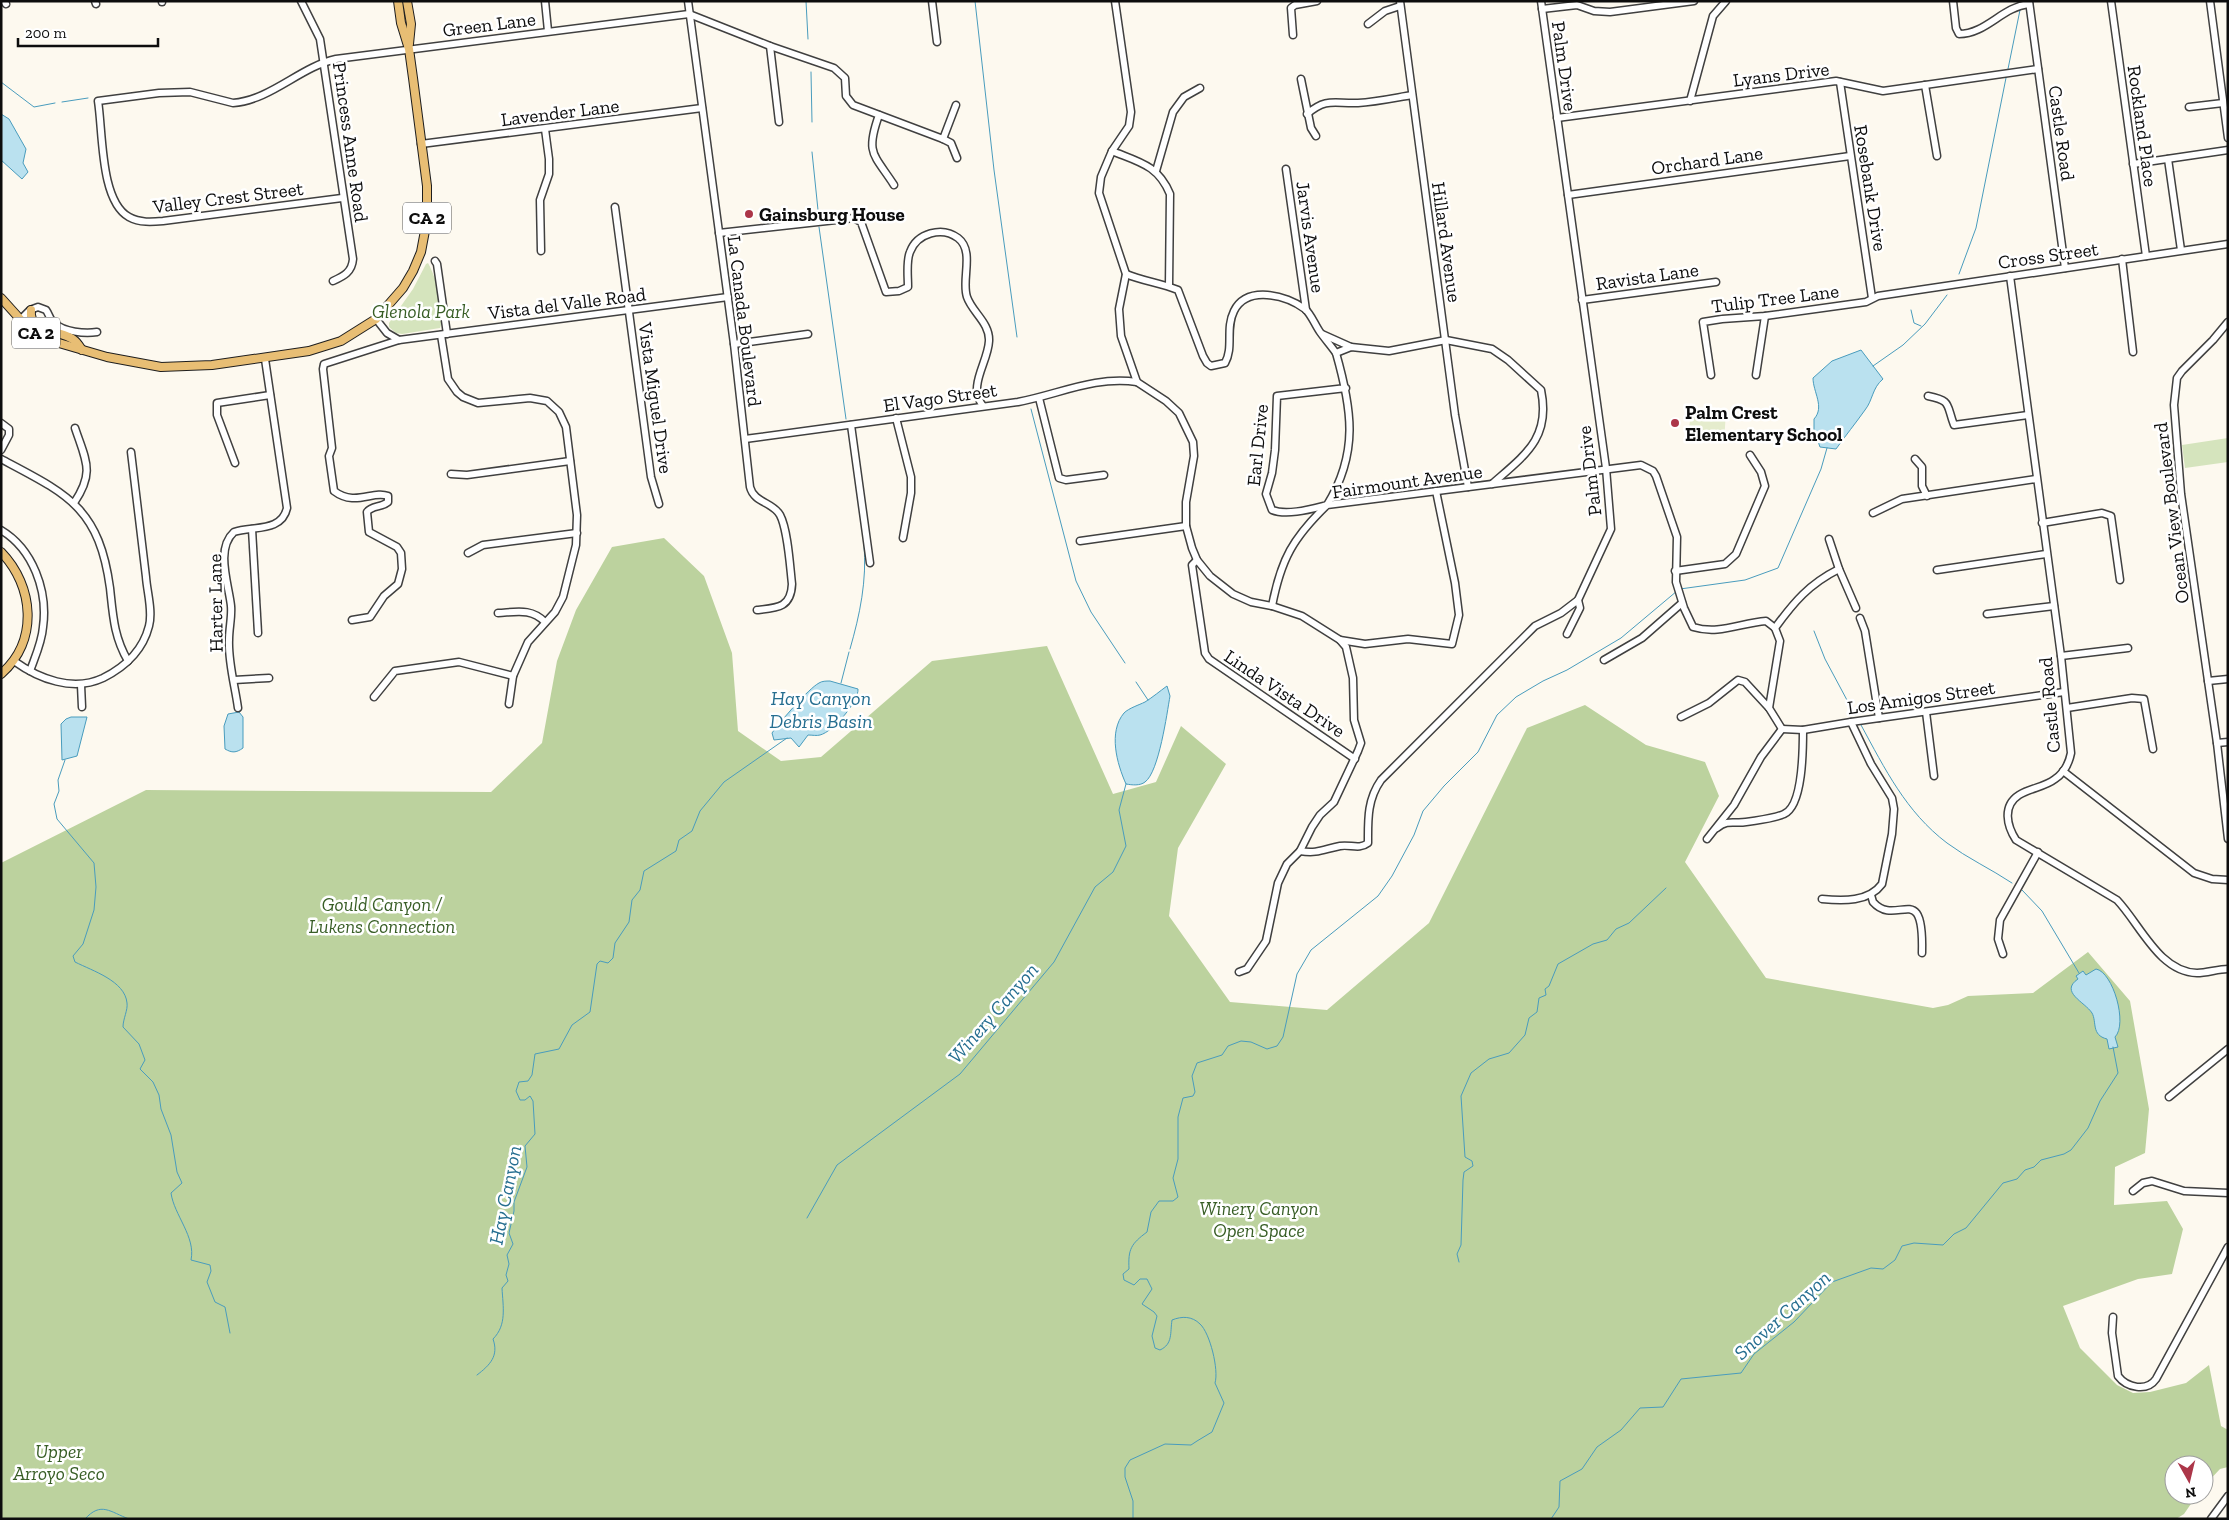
<svg xmlns="http://www.w3.org/2000/svg" width="2229" height="1520" font-family="'Zilla Slab',serif">
<style>
.green{fill:#d5e4bd}
.forest{fill:#bcd29e}
.pitch{fill:#e5eccd}
.water{fill:#bae1ef;stroke:#499cbd}
.lines{fill:none;stroke-linecap:round;stroke-linejoin:round}
.stream{stroke:#499cbd;stroke-width:1}
.minor-casing{stroke:#404040;stroke-width:9}
.major-casing{stroke:#1e1e1e;stroke-width:10}
.minor{stroke:#fff;stroke-width:6}
.major{stroke:#e8be74;stroke-width:8}
.poi-dot{fill:#ac3649;stroke:#fff;stroke-width:2}
.labels{text-anchor:middle;stroke-width:5;stroke-linejoin:round;paint-order:stroke}
.shield{fill:#fff;stroke:#565656;stroke-width:1}
.shield-label{font-size:18px;font-weight:bold;fill:#0d0d0d}
.street-label{font-size:19px;fill:#0d0d0d;stroke:#fff}
.poi-label{font-size:19px;font-weight:bold;fill:#0d0d0d;stroke:#fff;text-anchor:start}
.park-label{font-size:19px;font-style:italic;fill:#375d25;stroke:#fff}
.water-label{font-size:20px;font-style:italic;fill:#256e90;stroke:#fff}
</style>
<rect width="100%" height="100%" fill="#fdf9ef"/>
<!-- green -->
<g class="green">
<path d="M428 263C436 277 447 313 440 328L402 334 396 333 389 327V323L413 289 426 264Z"/>
<path d="M2228 438V462L2185 468 2182 445Z"/>
</g>
<!-- forest -->
<path class="forest" d="M664 538 704 576 732 653 738 731 781 761 821 757 932 661 1047 646 1113 794 1156 782 1181 726 1226 764 1178 848 1169 916 1230 1002 1327 1010 1429 923 1527 728 1585 705 1646 745 1705 762 1719 796 1685 862 1766 978 1933 1008 1948 1005 1968 996 2033 993 2088 952 2130 1001 2149 1109 2145 1153 2115 1167 2114 1205 2167 1201 2183 1229 2172 1274 2138 1279 2063 1306 2080 1348 2117 1385 2133 1393 2150 1392 2186 1383 2209 1365 2221 1426 2228 1430V1467L2220 1469 2204 1486V1465H2174V1495H2197L2184 1514 2176 1519H1V863L146 790 491 792 542 743 557 661 576 610 612 547Z"/>
<!-- pitch -->
<path class="pitch" d="M1692 407 1726 412 1724 442H1687Z"/>
<!-- water -->
<g class="water">
<path d="M1 114 9 119 26 149 23 163 28 172 22 179 1 160Z"/>
<path d="M1861 350 1883 379C1872 388 1873 400 1865 410 1855 424 1846 435 1836 449L1820 447 1814 430V419C1825 407 1813 392 1813 378L1832 361Z"/>
<path d="M830 681 858 689C859 701 833 732 820 735 817 736 812 735 808 735L799 747 791 738 774 740 772 733C780 722 808 689 819 683 822 681 826 681 830 681Z"/>
<path d="M1167 686 1170 696C1167 713 1159 772 1145 782 1140 786 1132 785 1126 784 1117 764 1108 732 1124 713 1129 708 1139 705 1145 702 1153 697 1160 691 1167 686Z"/>
<path d="M239 712 243 717V748C236 753 232 753 225 749L224 726 228 714Z"/>
<path d="M71 717H87L77 756 62 760 61 724 66 719Z"/>
<path d="M2096 969C2113 972 2128 1024 2115 1037L2118 1047 2109 1049 2107 1039C2091 1035 2097 1022 2092 1013 2085 1002 2059 992 2078 979L2076 976 2083 971 2086 975Z"/>
</g>
<g class="lines">
<!-- stream -->
<g class="stream">
<path d="M806 1 808 39"/>
<path d="M975 1 994 170 1017 337"/>
<path d="M2008 69 2020 10"/>
<path d="M811 72 812 122"/>
<path d="M1 82 34 107 55 103"/>
<path d="M62 102 88 98"/>
<path d="M812 152 818 210"/>
<path d="M819 227 846 419"/>
<path d="M1959 274 1976 228 2006 78"/>
<path d="M1911 310 1914 323 1921 326"/>
<path d="M1873 366 1903 345 1925 324 1947 295"/>
<path d="M1031 409 1076 581 1091 612 1125 663"/>
<path d="M848 429 850 441"/>
<path d="M1680 589 1745 580 1778 568 1821 469 1827 448"/>
<path d="M1814 631 1825 659 1855 715"/>
<path d="M850 649C860 614 867 581 864 544"/>
<path d="M1136 682 1148 700"/>
<path d="M841 683 849 652"/>
<path d="M1861 725C1885 769 1906 812 1947 843 1967 858 1991 869 2012 883"/>
<path d="M65 760 58 780 59 791 54 804 57 819 94 863 96 887 94 910 83 944 73 956 75 962C93 971 125 981 127 1003 128 1010 123 1019 123 1027L139 1044 145 1060 140 1069 153 1082 159 1095 161 1109 171 1135 177 1172 182 1183 171 1193C174 1215 196 1237 191 1260L210 1265 211 1271 207 1282 215 1302 225 1307 230 1333"/>
<path d="M2022 890 2042 911 2079 973"/>
<path d="M807 1218 837 1165 960 1074 1054 962 1095 887 1113 872 1126 846 1119 810 1126 784"/>
<path d="M1459 1262 1457 1254 1461 1245 1463 1180 1464 1172 1473 1166 1472 1161 1465 1157 1461 1096 1471 1073 1489 1059 1509 1053 1525 1035 1529 1018 1537 1012 1539 998 1546 995 1545 989 1549 986 1558 964 1593 944 1607 940 1616 929 1629 923 1666 888"/>
<path d="M477 1375C490 1365 499 1356 493 1339 507 1325 503 1307 502 1288L508 1281 506 1275 509 1264 507 1255 513 1244 509 1233 514 1211V1202L527 1167 525 1146 535 1134 533 1101 530 1096 525 1100H520L516 1091 519 1082 528 1081 532 1075 535 1054 559 1049 572 1025 590 1012 597 964 600 961 608 963 613 958 615 943 629 922 632 900 640 890 644 871 676 851 679 840 692 831 700 811 724 782 787 738"/>
<path d="M85 1519C101 1501 110 1512 129 1519"/>
<path d="M1133 1519V1501L1125 1477V1468L1130 1460 1165 1444 1191 1445 1197 1441 1212 1432 1224 1403 1215 1383C1219 1370 1210 1333 1200 1324 1192 1316 1182 1316 1172 1320 1170 1333 1173 1344 1160 1350L1155 1348 1152 1336 1157 1316 1154 1312 1142 1304 1152 1289 1147 1279H1140L1134 1285 1124 1280 1123 1274 1129 1269C1128 1249 1131 1244 1147 1232L1151 1212 1159 1201H1173L1178 1197 1173 1178 1178 1159V1117L1183 1098 1193 1096 1195 1092 1192 1076 1197 1063 1222 1055 1228 1046 1241 1041 1251 1042 1267 1049 1277 1046 1283 1037 1297 974 1311 950 1378 896 1392 876 1414 835 1423 811 1444 786 1478 752 1497 715 1516 697 1543 681 1567 670 1621 638 1677 591"/>
<path d="M1551 1519 1559 1507 1560 1481 1582 1469 1597 1447 1621 1430 1640 1408 1663 1407 1681 1379 1741 1373 1754 1354 1794 1322 1832 1282 1871 1268 1883 1269 1895 1260 1902 1246 1914 1243 1943 1245 1954 1234 1966 1228 2003 1183 2017 1179 2025 1170 2034 1167 2041 1160 2064 1154 2071 1150 2088 1128 2100 1101 2118 1073 2113 1047"/>
</g>
<!-- minor casing -->
<g class="minor-casing">
<g id="minor">
<path d="M4 1 6 4"/>
<path d="M95 1 96 4"/>
<path d="M301 1 320 39 353 259C352 272 344 276 333 281"/>
<path d="M545 1 548 31"/>
<path d="M688 1 734 344 750 487C754 503 773 502 780 515 788 530 790 567 792 584 791 608 777 608 757 610"/>
<path d="M932 1 937 42"/>
<path d="M1115 1 1131 112 1129 126 1112 151 1101 177 1099 193 1126 274 1119 309 1121 336 1137 382 1166 401 1179 413 1193 442 1194 456 1186 502V526L1192 548 1197 560 1210 576 1233 594 1251 602 1272 606 1302 616 1340 640 1346 647 1353 678 1354 720 1361 743 1358 751 1334 802 1320 815 1312 827 1300 851 1287 864 1278 883 1266 941 1247 969 1239 972"/>
<path d="M1400 1 1455 415 1468 487"/>
<path d="M1953 1 1956 28 1959 34C1986 34 2002 7 2029 4"/>
<path d="M2029 1 2065 268"/>
<path d="M2111 1 2146 256"/>
<path d="M2210 1 2228 138"/>
<path d="M162 2V1"/>
<path d="M1542 9 1577 5 1594 11 1610 12 1694 1"/>
<path d="M1368 24 1385 11 1400 6"/>
<path d="M1293 35 1291 8 1295 5 1317 1"/>
<path d="M770 46 779 122"/>
<path d="M1301 79 1311 128 1316 136"/>
<path d="M1840 82 1872 298"/>
<path d="M1925 85 1937 156"/>
<path d="M1690 101 1713 16 1726 1"/>
<path d="M2189 107 2223 103"/>
<path d="M1307 114C1327 97 1335 104 1358 103 1376 102 1394 98 1412 95"/>
<path d="M879 115C865 154 874 154 894 185"/>
<path d="M1557 118 1836 81 1883 91 2038 69"/>
<path d="M943 139 956 105"/>
<path d="M421 144 702 108"/>
<path d="M1112 151C1139 162 1158 165 1170 194L1169 286"/>
<path d="M2168 159 2181 250"/>
<path d="M2133 164 2228 150"/>
<path d="M1286 169 1306 310"/>
<path d="M1156 171 1173 112 1184 97 1200 88"/>
<path d="M1568 195 1850 156"/>
<path d="M342 198 163 221C152 222 140 223 129 217 100 201 103 132 98 101L159 93 190 92 233 103C271 100 300 67 336 59L689 14 770 46 834 68 845 78 846 96 853 105 943 139 951 143 957 158"/>
<path d="M615 207 651 477 659 504"/>
<path d="M719 233 854 218 861 222 886 292 899 291 908 287C908 276 906 261 910 252 917 233 942 226 958 238 975 251 961 280 967 297 972 312 990 323 989 341 988 363 967 386 983 406"/>
<path d="M541 251 540 200 549 174V159L545 129"/>
<path d="M2122 259 2133 352"/>
<path d="M435 261 437 264 447 334"/>
<path d="M1126 274C1143 281 1160 283 1178 290L1203 356 1207 363 1211 366 1225 363C1234 347 1225 329 1234 311 1247 285 1286 295 1305 309 1311 314 1315 325 1320 332 1325 339 1331 346 1336 353L1351 347 1389 351 1446 340 1492 349 1508 360 1541 390C1551 438 1525 455 1492 484"/>
<path d="M2010 276 2061 656 2071 753C2069 763 2064 773 2055 779 2045 787 2030 788 2019 795 2002 806 2007 826 2016 840L2117 900C2140 924 2159 972 2197 973 2207 973 2218 969 2228 969"/>
<path d="M1582 300 1716 282"/>
<path d="M376 319 387 333 399 340"/>
<path d="M20 320 30 310 38 307 46 310C49 314 50 320 54 323 64 332 85 334 97 332"/>
<path d="M2228 322 2213 340 2182 371 2177 378 2174 405 2181 494 2217 743 2228 839"/>
<path d="M1322 334 1351 347"/>
<path d="M441 335 448 379 457 392 463 397 478 403 530 398 547 401 559 412 566 427 577 515 576 545 563 597 555 612 528 642 513 676 509 704"/>
<path d="M734 344 808 334"/>
<path d="M1336 353C1352 409 1359 453 1327 505 1311 509 1287 516 1272 510L1266 494 1272 473 1275 450 1277 396 1346 388"/>
<path d="M1711 375 1703 322 1722 319 1765 316 1866 302 1878 296 2228 244"/>
<path d="M1756 375 1765 316"/>
<path d="M1928 396C1952 401 1946 404 1954 425L2028 415"/>
<path d="M1039 398 1059 478 1066 480 1104 475"/>
<path d="M896 418 911 477V493L903 538"/>
<path d="M1 423 9 429V435L1 450"/>
<path d="M851 425 870 563"/>
<path d="M745 439 1018 402C1060 394 1094 376 1137 382"/>
<path d="M1 459C67 494 99 507 110 588 113 616 114 637 128 661"/>
<path d="M1915 459 1922 467V486L1927 496"/>
<path d="M235 463 217 415V403L270 395"/>
<path d="M451 474 467 475 570 461"/>
<path d="M74 503C95 472 86 461 75 428"/>
<path d="M1873 513 1902 499 2036 479"/>
<path d="M2042 523 2102 513 2111 516 2120 580"/>
<path d="M252 529 258 633"/>
<path d="M1 530C33 549 48 591 43 627 42 642 35 657 30 671"/>
<path d="M1829 539 1839 569 1856 608"/>
<path d="M1080 541 1186 526"/>
<path d="M468 553 483 545 577 533"/>
<path d="M1197 560 1192 565 1205 653 1209 659 1355 759"/>
<path d="M1937 570 2046 554"/>
<path d="M1675 571 1725 564 1736 554 1765 486 1761 472 1750 455"/>
<path d="M1272 606C1281 559 1293 538 1327 505L1641 465 1653 471 1656 476 1677 537 1676 582 1684 608 1693 627C1719 635 1740 623 1766 621L1775 628 1780 641 1769 708 1782 729"/>
<path d="M498 613C517 612 531 608 545 622"/>
<path d="M1987 614 2054 606"/>
<path d="M1860 618 1865 631 1879 718"/>
<path d="M352 620 370 617 384 596 398 584 402 569 401 553 397 547 369 532 367 512C372 505 381 508 388 502V496C373 490 355 507 334 491L329 456 332 448 323 369 324 364 399 340 728 297"/>
<path d="M1775 628C1794 602 1809 584 1839 569"/>
<path d="M1567 634 1580 608 1578 600"/>
<path d="M1340 640 1365 644 1408 639 1452 644 1459 615 1455 583 1436 491"/>
<path d="M2061 656 2128 648"/>
<path d="M1604 660 1642 638 1682 603"/>
<path d="M14 661C39 679 73 692 103 678 125 667 143 650 149 626 153 611 147 592 146 577 141 535 136 494 131 452"/>
<path d="M234 680 269 678"/>
<path d="M2208 681 2228 679"/>
<path d="M81 685 82 707"/>
<path d="M374 697 395 671 459 662 513 676"/>
<path d="M238 708C235 686 228 662 229 640 229 628 232 617 231 606 229 585 215 549 234 532 253 526 282 532 287 508L265 359"/>
<path d="M2067 708 2132 698 2144 699 2153 749"/>
<path d="M1926 712 1934 776"/>
<path d="M1681 717 1709 703 1738 680 1745 682 1769 708"/>
<path d="M1782 729 1803 730 1851 722 2064 692"/>
<path d="M2217 743 2228 742"/>
<path d="M2063 771 2194 873 2212 879 2228 880"/>
<path d="M1717 828C1728 819 1734 824 1746 822 1758 820 1773 819 1784 814 1803 806 1803 749 1803 730"/>
<path d="M1707 839 1734 805 1761 757 1782 729"/>
<path d="M1300 851C1318 854 1324 849 1340 846 1350 844 1359 850 1368 843 1368 820 1367 800 1381 780L1535 626 1561 613 1578 600 1611 529 1606 468 1541 1"/>
<path d="M1871 895 1873 902C1897 929 1924 877 1922 953"/>
<path d="M1822 899C1843 901 1869 902 1882 884L1892 834 1894 809 1892 798 1871 764 1851 722"/>
<path d="M2003 954 1998 939 2000 920 2038 852"/>
<path d="M2169 1097 2228 1049"/>
<path d="M2133 1191 2143 1183 2152 1181 2184 1191 2228 1193"/>
<path d="M2113 1317 2112 1333 2118 1376C2127 1388 2147 1392 2156 1379L2228 1247"/>
<path d="M2211 1519 2228 1496"/>
</g>
</g>
<!-- major casing -->
<g class="major-casing">
<g id="major">
<path d="M407 1 411 24 409 44"/>
<path d="M1 298 29 329 52 341 107 357 161 367 212 365 309 351 341 341 376 319 403 288 413 271 421 252 427 220V186L413 78 409 49 401 23 398 1"/>
<path d="M31 310C28 334 61 329 74 340 77 342 80 347 82 350"/>
<path d="M1 552C34 586 39 641 1 674"/>
</g>
</g>
<!-- minor -->
<use href="#minor" class="minor"/>
<!-- major -->
<use href="#major" class="major"/>
</g>
<!-- markers -->
<g class="poi-dot">
<circle cx="749" cy="214" r="5"/>
<circle cx="1675" cy="423" r="5"/>
</g>
<g class="labels">
<!-- shield labels -->
<g class="shield">
<rect x="403" y="202.5" width="48" height="31" rx="4"/>
<rect x="12" y="317.5" width="48" height="31" rx="4"/>
</g>
<g class="shield-label">
<text x="427" y="224">CA 2</text>
<text x="36" y="339">CA 2</text>
</g>
<!-- street labels -->
<g class="street-label">
<text transform="translate(489 24) rotate(-7)" y="7">Green Lane</text>
<text transform="translate(1565 66) rotate(82)" y="7">Palm Drive</text>
<text transform="translate(1781 74) rotate(-7)" y="7">Lyans Drive</text>
<text transform="translate(560 112) rotate(-7)" y="7">Lavender Lane</text>
<text transform="translate(2143 126) rotate(82)" y="7">Rockland Place</text>
<text transform="translate(2062 133) rotate(82)" y="7">Castle Road</text>
<text transform="translate(351 142) rotate(82)" y="7">Princess Anne Road</text>
<text transform="translate(1707 160) rotate(-8)" y="7">Orchard Lane</text>
<text transform="translate(1871 188) rotate(81)" y="7">Rosebank Drive</text>
<text transform="translate(228 197) rotate(-7)" y="7">Valley Crest Street</text>
<text transform="translate(1311 237) rotate(82)" y="7">Jarvis Avenue</text>
<text transform="translate(1447 242) rotate(82)" y="7">Hillard Avenue</text>
<text transform="translate(2048 255) rotate(-8)" y="7">Cross Street</text>
<text transform="translate(1647 276) rotate(-8)" y="7">Ravista Lane</text>
<text transform="translate(1775 298) rotate(-7)" y="7">Tulip Tree Lane</text>
<text transform="translate(567 303) rotate(-7)" y="7">Vista del Valle Road</text>
<text transform="translate(745 321) rotate(83)" y="7">La Canada Boulevard</text>
<text transform="translate(940 397) rotate(-8)" y="7">El Vago Street</text>
<text transform="translate(656 398) rotate(82)" y="7">Vista Miguel Drive</text>
<text transform="translate(1257 445) rotate(-84)" y="7">Earl Drive</text>
<text transform="translate(1589 471) rotate(-97)" y="7">Palm Drive</text>
<text transform="translate(1407 481) rotate(-8)" y="7">Fairmount Avenue</text>
<text transform="translate(2171 513) rotate(-97)" y="7">Ocean View Boulevard</text>
<text transform="translate(215 603) rotate(-91)" y="7">Harter Lane</text>
<text transform="translate(1285 693) rotate(34)" y="7">Linda Vista Drive</text>
<text transform="translate(1921 697) rotate(-8)" y="7">Los Amigos Street</text>
<text transform="translate(2049 705) rotate(-95)" y="7">Castle Road</text>
</g>
<!-- poi labels -->
<g class="poi-label">
<text x="759" y="221">Gainsburg House</text>
<text x="1685" y="419">Palm Crest<tspan x="1685" dy="22">Elementary School</tspan></text>
</g>
<!-- park labels -->
<g class="park-label">
<text x="421" y="318">Glenola Park</text>
<text x="382" y="911">Gould Canyon /<tspan x="382" dy="22">Lukens Connection</tspan></text>
<text x="1259" y="1215">Winery Canyon<tspan x="1259" dy="22">Open Space</tspan></text>
<text x="59" y="1458">Upper<tspan x="59" dy="22">Arroyo Seco</tspan></text>
</g>
<!-- water labels -->
<g class="water-label">
<text x="821" y="705">Hay Canyon<tspan x="821" dy="23">Debris Basin</tspan></text>
<text transform="translate(993 1013) rotate(-49)" y="7">Winery Canyon</text>
<text transform="translate(505 1195) rotate(-79)" y="7">Hay Canyon</text>
<text transform="translate(1782 1315) rotate(-42)" y="7">Snover Canyon</text>
</g>
</g>
<!-- border -->
<rect width="2229" height="1520" fill="none" stroke="#0d0d0d" stroke-width="5"/>
<!-- north arrow -->
<g transform="translate(2189 1480) rotate(172)"><circle r="24" fill="#ffffff" stroke="#9e9e9e"/>
<path d="M0-4L9 19L0 12L-9 19Z" fill="#ac3649"/>
<text y="-8" font-size="14" font-weight="bold" text-anchor="middle" fill="#0d0d0d">N</text>
</g>
<!-- scale -->
<path d="M18 38v8h140v-8" fill="none" stroke="#0d0d0d" stroke-width="2.5"/>
<text x="25" y="38" font-size="15" fill="#0d0d0d" stroke="#ffffff" stroke-width="4" paint-order="stroke">200 m</text>
</svg>
